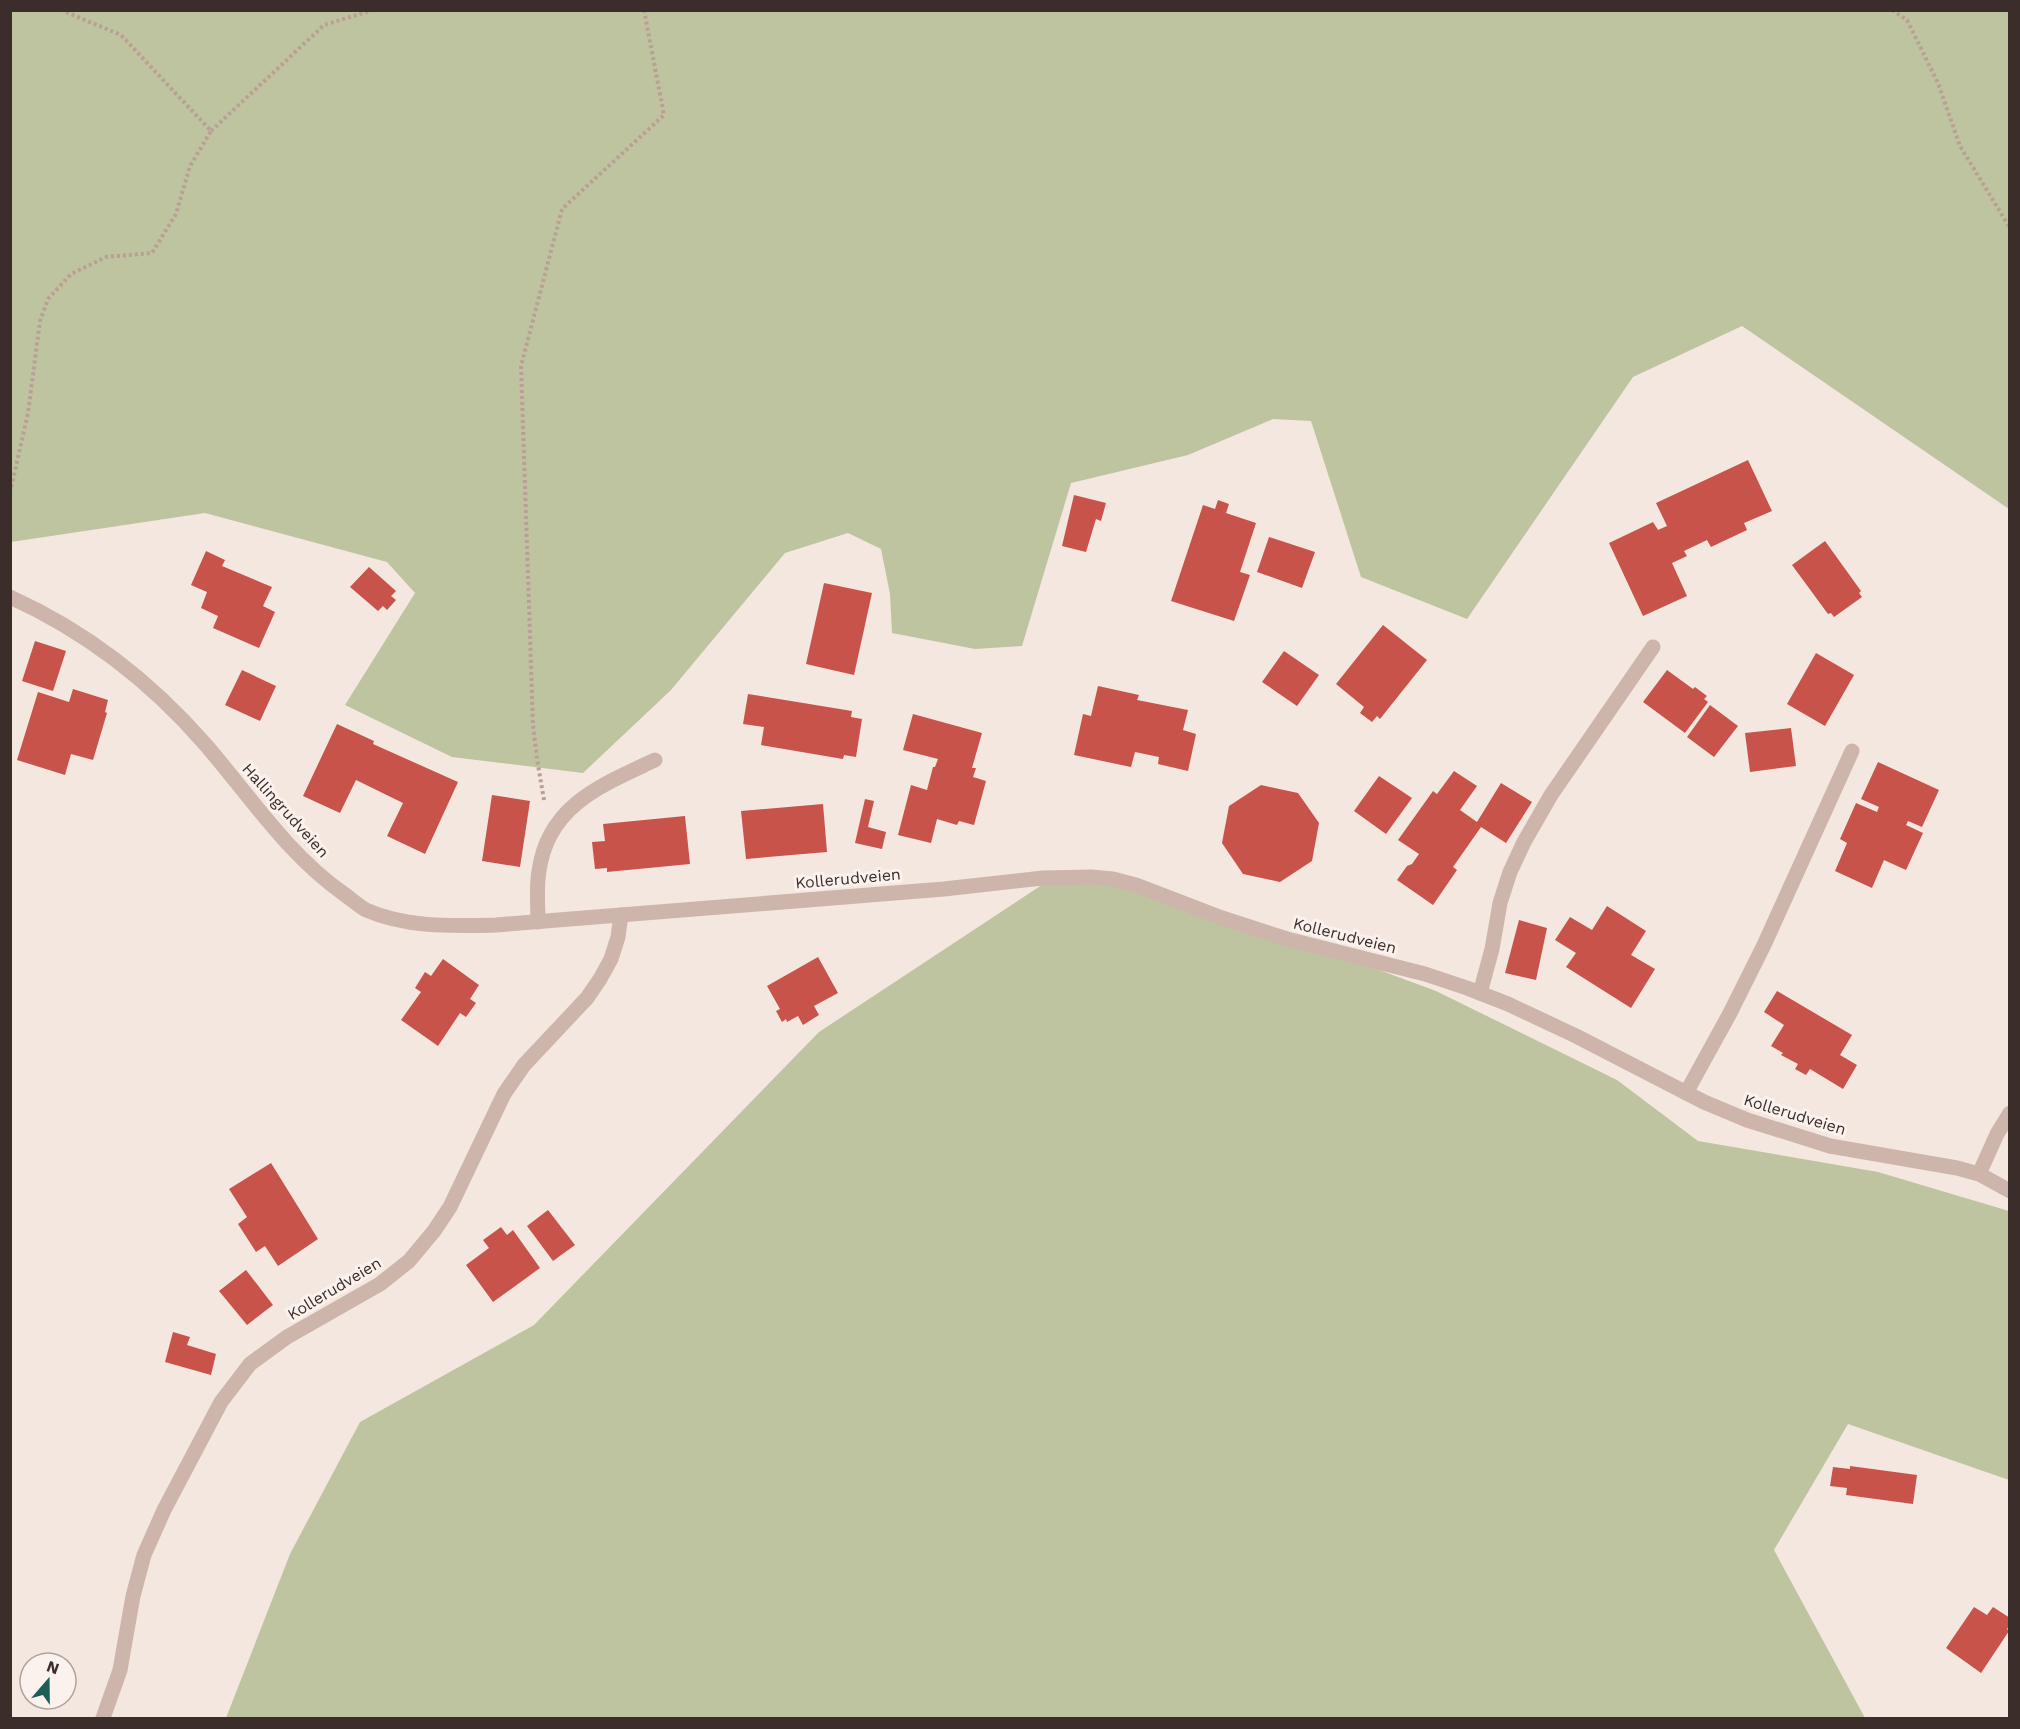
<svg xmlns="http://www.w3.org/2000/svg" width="2020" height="1729" font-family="'Work Sans',sans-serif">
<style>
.green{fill:#bec49f}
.building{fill:#c8534a}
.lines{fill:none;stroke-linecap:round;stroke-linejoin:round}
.path{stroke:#b99f95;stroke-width:4;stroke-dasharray:3 3;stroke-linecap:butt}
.lane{stroke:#cdb5ab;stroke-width:15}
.street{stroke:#cdb5ab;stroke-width:15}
.labels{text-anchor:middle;stroke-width:6;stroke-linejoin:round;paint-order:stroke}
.street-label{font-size:16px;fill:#3a2d2a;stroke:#fbf2ed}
</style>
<rect width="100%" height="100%" fill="#f4e7e0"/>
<!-- green -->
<g class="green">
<path d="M10 11H2009V509L1742 326 1633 377 1467 619 1361 577 1311 421 1273 419 1188 455 1071 483 1022 646 975 649 892 633 890 594 881 549 848 533 785 553 671 690 583 773 452 757 345 705 415 593 387 562 205 513 11 542Z"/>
<path d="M1057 875 1138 887 1309 944 1436 991 1617 1080 1698 1141 1878 1172 2009 1211V1480L1848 1424 1774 1550 1865 1718H226L290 1554 360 1422 534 1325 819 1032Z"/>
</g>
<!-- building -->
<g class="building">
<path d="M1748 460 1772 511 1744 523 1747 530 1711 547 1707 540 1684 551 1687 556 1672 563 1687 596 1643 616 1609 543 1653 522 1658 530 1667 526 1656 503Z"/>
<path d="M1074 495 1106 503 1101 521 1096 519 1086 552 1062 546Z"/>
<path d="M1218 500 1229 504 1226 513 1256 523 1240 572 1250 575 1234 621 1171 601 1203 505 1215 509Z"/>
<path d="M1269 537 1315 552 1302 588 1257 572Z"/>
<path d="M1825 541 1861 591 1859 593 1862 597 1834 617 1831 613 1828 614 1792 565Z"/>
<path d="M206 551 225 560 222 566 272 587 263 606 275 612 259 648 213 628 218 616 201 608 207 592 191 585Z"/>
<path d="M369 567 396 591 391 596 396 600 387 610 383 606 378 611 350 587Z"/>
<path d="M824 583 872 593 854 675 806 664Z"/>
<path d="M1383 625 1427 660 1380 719 1377 716 1372 722 1360 713 1364 707 1336 684Z"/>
<path d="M35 641 66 651 53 691 22 681Z"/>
<path d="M1284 651 1319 675 1297 706 1262 682Z"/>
<path d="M1816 653 1854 675 1825 726 1787 704Z"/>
<path d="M242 670 276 686 260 721 225 705Z"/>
<path d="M1667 670 1693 689 1695 687 1707 696 1704 699 1708 702 1685 733 1643 702Z"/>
<path d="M1098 686 1139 695 1137 700 1188 710 1183 730 1196 734 1188 771 1158 764 1159 757 1135 752 1131 767 1074 755 1083 714 1091 716Z"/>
<path d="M73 689 108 700 105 712 107 713 93 760 71 754 65 775 17 760 38 692 69 702Z"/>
<path d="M748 694 852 711 851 717 862 719 856 757 844 755 843 759 761 745 764 727 743 724Z"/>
<path d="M1710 705 1738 726 1714 757 1687 737Z"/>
<path d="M913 714 982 733 972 768H976L973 777 986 781 974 825 959 821 957 825 937 819 931 843 898 835 911 785 927 790 933 767H935L938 759 903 750Z"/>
<path d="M337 724 374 741 373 744 458 782 425 854 387 836 403 803 356 780 340 813 303 796Z"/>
<path d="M1791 728 1796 766 1750 772 1745 733Z"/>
<path d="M1878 762 1939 790 1922 827 1908 821 1906 825 1923 833 1906 870 1884 860 1872 888 1835 871 1847 843 1840 839 1856 803 1877 812 1879 807 1861 799Z"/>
<path d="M1454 771 1477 786 1460 810 1477 822 1501 783 1532 802 1506 843 1481 827 1453 867 1457 870 1433 905 1397 880 1407 866 1412 864 1419 854 1398 840 1433 791 1437 794Z"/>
<path d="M1379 776 1412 798 1386 834 1354 811Z"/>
<path d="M1261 785 1298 793 1319 823 1312 861 1280 882 1243 874 1222 843 1229 806Z"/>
<path d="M492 795 530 801 520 867 482 861Z"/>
<path d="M865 799 874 801 868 827 886 832 882 849 855 843Z"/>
<path d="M823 804 827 852 746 859 741 811Z"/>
<path d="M685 816 690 864 607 872V868L595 869 592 842 605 841 603 824Z"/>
<path d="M1607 906 1646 931 1631 955 1655 969 1631 1008 1566 967 1576 953 1555 940 1570 917 1592 930Z"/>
<path d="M1519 920 1547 928 1536 980 1505 973Z"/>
<path d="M818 957 838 993 814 1006 819 1015 803 1025 798 1016 787 1022 786 1019 782 1022 776 1011 780 1009 767 986Z"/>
<path d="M443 959 479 985 470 999 476 1003 466 1017 460 1013 438 1046 401 1020 421 992 415 988 425 972 431 976Z"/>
<path d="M1777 991 1852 1035 1840 1055 1857 1065 1843 1089 1810 1069 1806 1075 1795 1069 1798 1064 1781 1055 1783 1053 1771 1046 1784 1025 1764 1012Z"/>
<path d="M271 1163 318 1239 278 1266 265 1246 256 1252 238 1224 247 1217 229 1189Z"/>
<path d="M548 1210 575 1245 553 1261 527 1226Z"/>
<path d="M501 1227 507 1235 513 1230 540 1268 493 1302 466 1265 489 1248 483 1240Z"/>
<path d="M246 1270 273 1305 247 1325 219 1291Z"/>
<path d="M173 1332 190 1337 187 1345 216 1354 211 1375 165 1362Z"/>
<path d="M1850 1466 1917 1475 1913 1504 1846 1495 1847 1488 1830 1486 1833 1467 1850 1469Z"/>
<path d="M1974 1607 1987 1615 1993 1607 2010 1618V1625L2007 1629 2009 1631 1981 1673 1946 1648Z"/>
</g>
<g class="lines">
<!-- path -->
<g class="path">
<path d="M1892 10 1907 20 1938 83 1960 146 2010 228"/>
<path d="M211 131 324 25 373 10"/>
<path d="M10 493 28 413 40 321 48 299 71 274 106 257 152 253 176 214 190 166 211 131 121 35 61 10"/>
<path d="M544 800 537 759 533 725 521 366 562 209 664 115 644 10"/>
</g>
<!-- lane -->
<g class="lane">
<path d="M538 922C538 905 536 887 539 871 548 805 602 785 655 760"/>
<path d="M1480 993 1492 949 1500 903 1510 872 1524 842 1551 795 1653 647"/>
<path d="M1686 1093 1729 1015 1764 945 1852 751"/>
<path d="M1979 1174 1997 1134 2010 1113"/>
</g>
<!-- street -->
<g class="street">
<path d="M10 597C85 631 151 682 205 744 250 796 287 854 344 894 351 899 359 906 366 910 407 928 453 926 496 925L944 889 1043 878 1091 877 1113 879 1136 885 1222 918 1287 939 1425 974 1467 988 1508 1004 1576 1036 1704 1102 1747 1120 1830 1146 1957 1168 1979 1174 2010 1191"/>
<path d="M103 1718 120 1670 133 1596 144 1555 164 1510 221 1402 250 1364 287 1337 380 1284 409 1261 434 1231 450 1207 504 1094 524 1065 587 998 600 979 611 959 618 937 621 915"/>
</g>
</g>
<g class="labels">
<!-- street labels -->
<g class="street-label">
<text transform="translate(286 810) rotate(48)" y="6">Hallingrudveien</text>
<text transform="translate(848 878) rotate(-5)" y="6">Kollerudveien</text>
<text transform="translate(1345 935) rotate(14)" y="6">Kollerudveien</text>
<text transform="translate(1795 1114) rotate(17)" y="6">Kollerudveien</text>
<text transform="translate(334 1288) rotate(-31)" y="6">Kollerudveien</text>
</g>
</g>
<!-- border -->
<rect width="2020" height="1729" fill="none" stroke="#3a2d2a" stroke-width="24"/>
<!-- north arrow -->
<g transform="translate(48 1681) rotate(20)"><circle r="28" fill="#fbf2ed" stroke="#aea39f" stroke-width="1.5"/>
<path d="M0-4.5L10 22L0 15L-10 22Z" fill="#1e5d57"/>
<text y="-9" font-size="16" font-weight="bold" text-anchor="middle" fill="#3a2d2a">N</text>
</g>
</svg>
